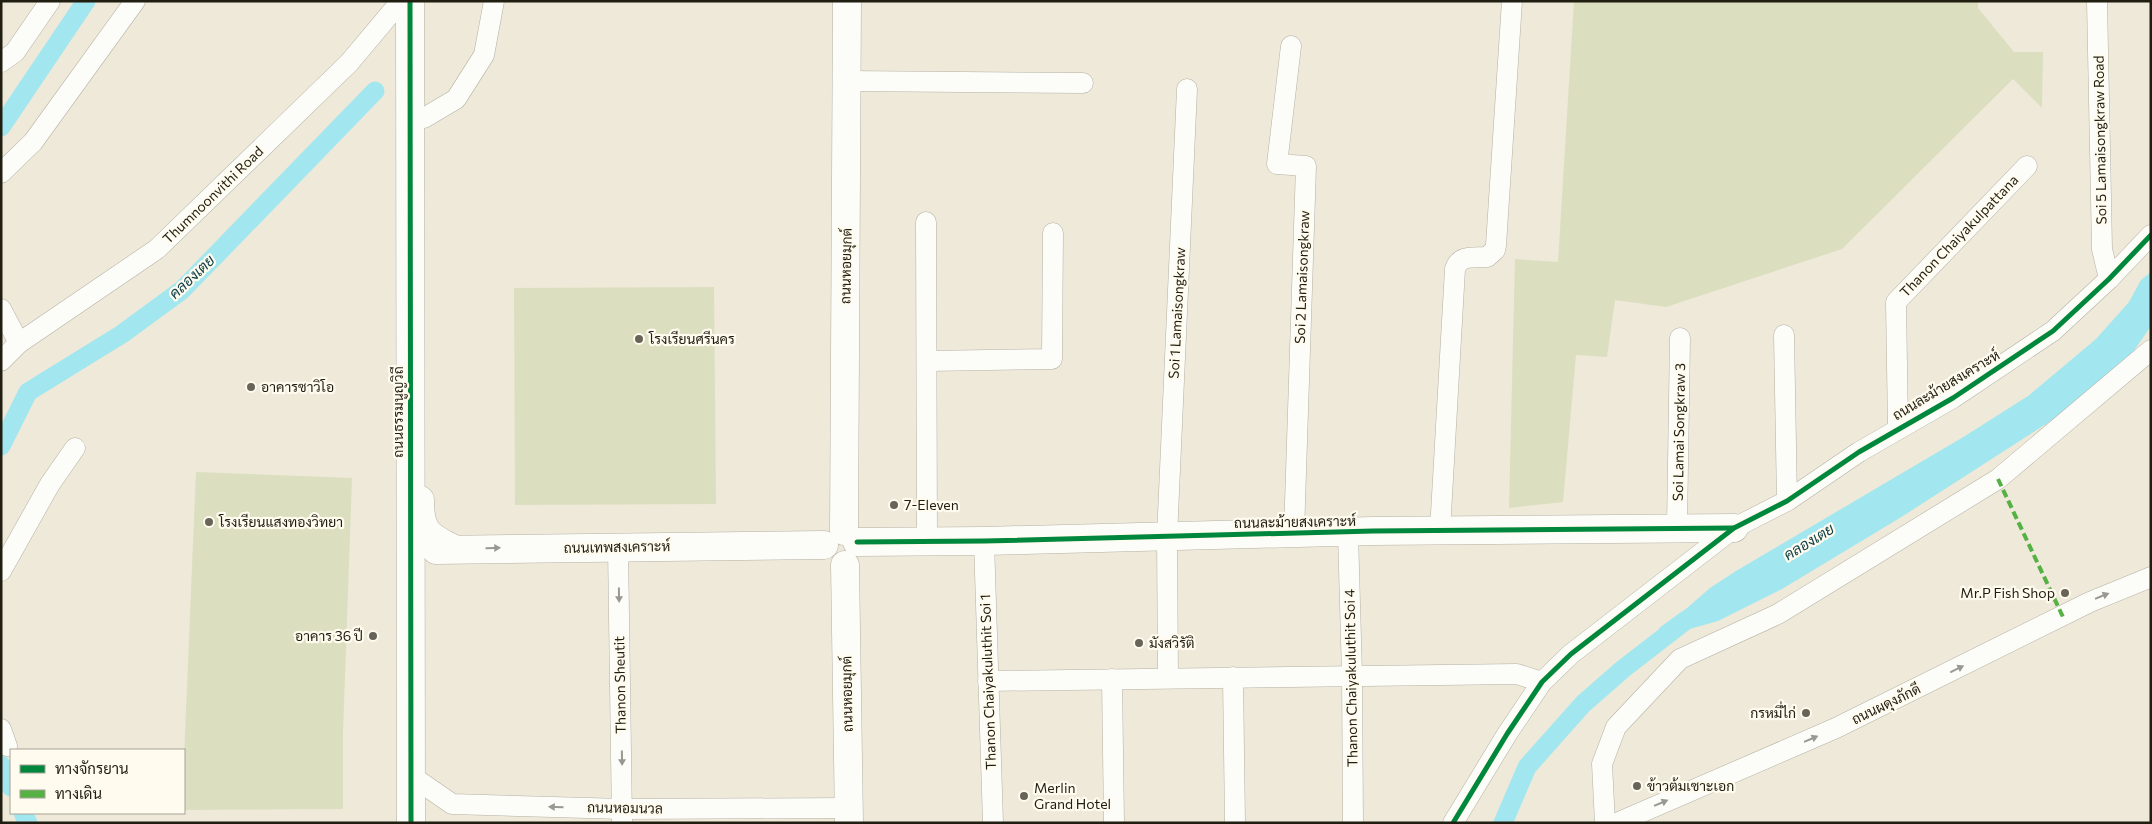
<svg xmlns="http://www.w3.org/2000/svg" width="2152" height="824" font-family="Commissioner,Sarabun,sans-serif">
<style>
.green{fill:#dbdfbf}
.water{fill:#a2e7f0}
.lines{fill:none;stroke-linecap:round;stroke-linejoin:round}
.canal{stroke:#a2e7f0;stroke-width:19}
.street-casing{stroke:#b5b1a3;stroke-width:21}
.secondary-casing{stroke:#b5b1a3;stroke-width:29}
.street{stroke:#fcfcf9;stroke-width:20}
.secondary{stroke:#fcfcf9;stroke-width:28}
.quiet{stroke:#55b144;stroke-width:4;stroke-dasharray:8 4;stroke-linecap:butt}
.cycleway-casing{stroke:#fffbee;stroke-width:8}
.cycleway{stroke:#00873e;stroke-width:5}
.oneway{fill:#999891}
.poi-dot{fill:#686457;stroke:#fffbee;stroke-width:2}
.labels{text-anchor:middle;stroke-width:4.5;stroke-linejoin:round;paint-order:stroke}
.street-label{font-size:14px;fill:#201d11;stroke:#fffbee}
.poi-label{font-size:14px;fill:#201d11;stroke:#fffbee;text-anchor:start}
.water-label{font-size:15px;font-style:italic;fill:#12414a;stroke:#fffbee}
</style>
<rect width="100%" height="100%" fill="#eee9d8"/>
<!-- green -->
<g class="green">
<path d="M1574 1H1978V8L2014 52H2043L2042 108 2013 79 1842 249 1666 307 1615 300 1607 357 1576 355 1563 502 1509 508 1515 259 1558 262Z"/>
<path d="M714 287 716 504 515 505 514 288Z"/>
<path d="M196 472 352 478 343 733V809L184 810V758Z"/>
</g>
<!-- water -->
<path class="water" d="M2151 272V326L2131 355 2074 406 1903 516 1782 589 1718 621 1686 630 1670 641 1659 628 1687 608 1710 588 1736 571 1965 436 2028 396 2096 339 2129 302 2141 280Z"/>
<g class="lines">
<!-- canal -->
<g class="canal">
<path d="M1 127 86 1"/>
<path d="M1 446 28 392 122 334 182 290 375 91"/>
<path d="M1 765 11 787"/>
<path d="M23 813 28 823"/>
<path d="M1503 823 1527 767 1583 704 1623 669 1685 621"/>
</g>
<!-- street casing -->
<g class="street-casing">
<g id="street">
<path d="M2097 1 2102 249 2109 279"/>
<path d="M1291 46 1277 164 1306 166 1294 534"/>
<path d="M1 62 15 52 50 1"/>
<path d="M848 81 1083 83"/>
<path d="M424 118 456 99 484 55 494 1"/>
<path d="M1 173 33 142 135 1"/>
<path d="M926 222 927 541"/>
<path d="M1 309 19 343"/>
<path d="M1784 335 1787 501"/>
<path d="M1 361 19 343 157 249 349 63 401 1"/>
<path d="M928 361 1052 359 1053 233"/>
<path d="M1898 428 1896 302 2027 166"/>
<path d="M1677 527 1680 338"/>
<path d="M1440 531 1455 269C1460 254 1474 258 1487 257L1495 250 1496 245 1512 1"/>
<path d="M1348 533 1352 675 1353 823"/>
<path d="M984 541 993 823"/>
<path d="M618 547 622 822"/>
<path d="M1 571 50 484 75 448"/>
<path d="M1233 677 1235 823"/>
<path d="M1168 678 1167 537 1187 89"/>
<path d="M1112 679 1114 823"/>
<path d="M988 681 1517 674 1542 682"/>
<path d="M1 729 7 746"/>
<path d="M410 775 452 804 623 809 848 808"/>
<path d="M1453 823 1507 734 1542 682 1571 654 1734 528 1787 501 1859 452 1953 398 2053 331 2109 279 2151 235"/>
<path d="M1605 823 1602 764 1616 727 1680 659 1778 614 1998 479 2151 350"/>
<path d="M1617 823 1836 728 2090 602 2151 577"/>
</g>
</g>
<!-- secondary casing -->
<g class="secondary-casing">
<g id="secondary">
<path d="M410 1 411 823"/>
<path d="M420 500C420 531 427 536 454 549"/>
<path d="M844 531 847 1"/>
<path d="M857 542 984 541 1373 531 1734 528"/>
<path d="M436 550 824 545"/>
<path d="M845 565 849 823"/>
</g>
</g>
<!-- street -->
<use href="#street" class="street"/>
<!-- secondary -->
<use href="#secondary" class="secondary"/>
<!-- quiet -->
<path class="quiet" d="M1998 479 2063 617"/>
<!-- cycleway casing -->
<g class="cycleway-casing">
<g id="cycleway">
<path d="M410 1 411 823"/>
<path d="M857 542 984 541 1373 531 1734 528"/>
<path d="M1453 823 1507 734 1542 682 1571 654 1734 528 1787 501 1859 452 1953 398 2053 331 2109 279 2151 235"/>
</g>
</g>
<!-- cycleway -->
<use href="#cycleway" class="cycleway"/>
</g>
<!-- one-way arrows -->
<defs><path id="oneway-solid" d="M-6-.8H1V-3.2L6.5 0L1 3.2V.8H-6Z" transform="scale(1.25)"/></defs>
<g class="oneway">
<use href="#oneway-solid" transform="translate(493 548) rotate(-1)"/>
<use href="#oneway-solid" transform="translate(619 595) rotate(89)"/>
<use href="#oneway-solid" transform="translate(2102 596) rotate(-22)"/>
<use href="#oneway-solid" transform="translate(1957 669) rotate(-26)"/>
<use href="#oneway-solid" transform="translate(1811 739) rotate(-23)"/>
<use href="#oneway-solid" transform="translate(622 758) rotate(89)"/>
<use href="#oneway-solid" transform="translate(1661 803) rotate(-23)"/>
<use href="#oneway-solid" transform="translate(556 807) rotate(-178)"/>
</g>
<!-- markers -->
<g class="poi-dot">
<circle cx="639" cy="339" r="5"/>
<circle cx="251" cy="387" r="5"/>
<circle cx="894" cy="505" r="5"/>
<circle cx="209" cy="522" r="5"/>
<circle cx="2065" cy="593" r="5"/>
<circle cx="373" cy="636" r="5"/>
<circle cx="1139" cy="643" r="5"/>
<circle cx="1806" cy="713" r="5"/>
<circle cx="1637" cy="786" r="5"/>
<circle cx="1024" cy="796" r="5"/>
</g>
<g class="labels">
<!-- street labels -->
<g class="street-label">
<text transform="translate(2100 140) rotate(-91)" y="5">Soi 5 Lamaisongkraw Road</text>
<text transform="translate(213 195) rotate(-44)" y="5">Thumnoonvithi Road</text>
<text transform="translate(1959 236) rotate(-46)" y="5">Thanon Chaiyakulpattana</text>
<text transform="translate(846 266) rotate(-89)" y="5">ถนนหอยมุกต์</text>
<text transform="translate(1302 277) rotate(-88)" y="5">Soi 2 Lamaisongkraw</text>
<text transform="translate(1177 313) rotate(-87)" y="5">Soi 1 Lamaisongkraw</text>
<text transform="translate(1946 385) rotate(-31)" y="5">ถนนละม้ายสงเคราะห์</text>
<text transform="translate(398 412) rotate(-90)" y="5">ถนนธรรมนูญวิถี</text>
<text transform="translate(1679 432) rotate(-89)" y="5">Soi Lamai Songkraw 3</text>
<text transform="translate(1295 522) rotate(-1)" y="5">ถนนละม้ายสงเคราะห์</text>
<text transform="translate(617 547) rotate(-1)" y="5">ถนนเทพสงเคราะห์</text>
<text transform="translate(1351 678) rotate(-91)" y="5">Thanon Chaiyakuluthit Soi 4</text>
<text transform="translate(988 682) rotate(-92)" y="5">Thanon Chaiyakuluthit Soi 1</text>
<text transform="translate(620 685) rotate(-91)" y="5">Thanon Sheutit</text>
<text transform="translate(847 694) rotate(-91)" y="5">ถนนหอยมุกต์</text>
<text transform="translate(1886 704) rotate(-26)" y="5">ถนนผดุงภักดี</text>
<text transform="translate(625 808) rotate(1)" y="5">ถนนหอมนวล</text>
</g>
<!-- poi labels -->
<g class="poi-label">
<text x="649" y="344">โรงเรียนศรีนคร</text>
<text x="261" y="392">อาคารซาวิโอ</text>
<text x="904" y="510">7-Eleven</text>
<text x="219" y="527">โรงเรียนแสงทองวิทยา</text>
<text x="2055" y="598" text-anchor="end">Mr.P Fish Shop</text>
<text x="363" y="641" text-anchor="end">อาคาร 36 ปี</text>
<text x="1149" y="648">มังสวิรัติ</text>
<text x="1796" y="718" text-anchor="end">กรหมี่ไก่</text>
<text x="1647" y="791">ข้าวต้มเซาะเอก</text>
<text x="1034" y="793">Merlin<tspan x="1034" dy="16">Grand Hotel</tspan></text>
</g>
<!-- water labels -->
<g class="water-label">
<text transform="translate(192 277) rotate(-43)" y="5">คลองเตย</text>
<text transform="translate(1809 542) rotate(-31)" y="5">คลองเตย</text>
</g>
</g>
<!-- border -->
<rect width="2152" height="824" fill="none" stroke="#201d11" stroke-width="5"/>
<!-- legend -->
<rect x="10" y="749" width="175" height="65" fill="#fffbee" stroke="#a6a296"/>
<rect x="20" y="765" width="25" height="8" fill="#00873e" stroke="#a6a296"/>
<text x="55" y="774" font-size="15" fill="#201d11">ทางจักรยาน</text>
<rect x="20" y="790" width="25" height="8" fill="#55b144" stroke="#a6a296"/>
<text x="55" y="799" font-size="15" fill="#201d11">ทางเดิน</text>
</svg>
